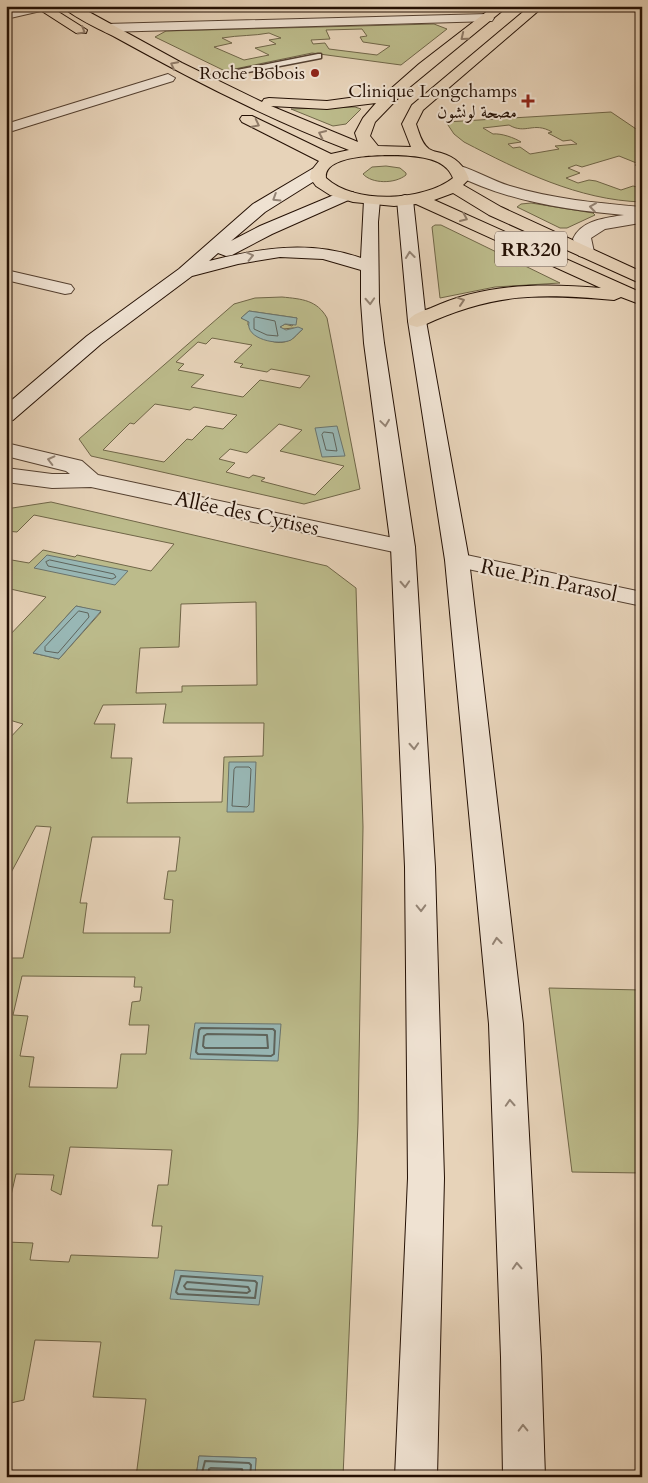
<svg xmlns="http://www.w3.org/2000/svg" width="648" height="1483" font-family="Cardo,Amiri,serif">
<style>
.green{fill:#bcbb8b;stroke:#706648;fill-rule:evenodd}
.water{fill:#98b7b5;stroke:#6a746e}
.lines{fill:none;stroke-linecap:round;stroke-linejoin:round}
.shore-far1{stroke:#5e645c;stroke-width:1}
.shore{stroke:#5e645c;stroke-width:2}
.lane-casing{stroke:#554131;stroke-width:3}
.street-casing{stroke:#554131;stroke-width:2}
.secondary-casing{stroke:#241004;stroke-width:2}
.primary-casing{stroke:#241004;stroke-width:2}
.lane{fill:#efe2d2;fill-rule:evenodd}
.street{fill:#efe2d2;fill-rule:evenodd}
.secondary{fill:#efe2d2;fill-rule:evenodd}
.primary{fill:#e7d3b9;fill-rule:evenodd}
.oneway{stroke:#8f7b68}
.oneway2{stroke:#948475}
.poi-dot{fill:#8f2418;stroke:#efe2d2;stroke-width:2}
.labels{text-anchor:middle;stroke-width:4;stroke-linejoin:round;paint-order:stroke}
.far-poi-label{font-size:18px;fill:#241004;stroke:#efe2d2;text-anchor:end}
.shield{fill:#efe2d2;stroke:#614f42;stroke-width:1}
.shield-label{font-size:20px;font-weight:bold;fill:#241004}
.street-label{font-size:21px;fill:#241004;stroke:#efe2d2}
</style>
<rect width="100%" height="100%" fill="#e7d3b9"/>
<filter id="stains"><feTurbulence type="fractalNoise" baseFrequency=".004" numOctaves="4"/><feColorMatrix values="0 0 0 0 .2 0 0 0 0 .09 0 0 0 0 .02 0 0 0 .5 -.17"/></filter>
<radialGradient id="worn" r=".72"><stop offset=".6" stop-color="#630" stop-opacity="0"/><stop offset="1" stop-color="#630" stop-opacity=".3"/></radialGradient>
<!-- green -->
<g class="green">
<path d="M434 24 447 29 401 65 312 53 225 71 155 37 166 31ZM362 29 367 36 360 37 363 42 390 46 377 55 329 49 325 43 313 44 311 40 330 39 326 30ZM269 33 281 38 269 40 276 44 255 48 269 55 244 60 214 47 232 43 222 38C239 35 254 36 269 33Z"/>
<path d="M355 107 361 109 346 124 333 126 291 109Z"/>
<path d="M611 112 642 133V168L635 165 639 164 619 156 582 167 576 165 568 168 580 173 566 178 578 183 589 180 596 181 621 190 633 186 642 188V202C578 200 520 171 464 142L454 134 446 122ZM509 125C526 135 533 121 552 132L548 133 563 141 571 140 577 144 555 146 559 149 530 154 520 147 513 148 508 144 521 142C515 138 501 133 493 134L483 128Z"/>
<path d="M386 166 400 168 406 173V175C395 184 372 184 363 174L372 167Z"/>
<path d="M531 203 593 213 595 215 567 228H560L517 207 521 204Z"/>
<path d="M435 225H441L560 283 495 287 440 298 432 227Z"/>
<path d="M282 297C302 299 317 300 327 318L360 489 304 504 91 456 79 439 234 304 255 298ZM249 311 297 318 292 326 285 324 280 327 283 329 293 328 302 330C298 333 295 338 290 340 273 348 260 335 248 325V321L241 318ZM212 338 252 345 234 362 243 364 240 367 267 372 271 369 310 376 300 388 260 380 243 397 191 387 204 375 178 370 184 364 176 362 198 342 206 344ZM155 404 190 410 194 407 237 415 223 429 206 426 192 440 187 439 164 462 103 450 130 423 134 424ZM279 424 302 430 280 451 344 466 315 495 261 481 265 478 253 475 249 478 226 472 235 463 219 459 230 449 247 453Z"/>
<path d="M51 502 327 566 356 588 363 827 358 1123 343 1477H255L256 1458 199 1456 196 1477H136L146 1399 93 1397 101 1342 35 1340 24 1400 6 1404V1242L33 1243 30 1260 69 1262 71 1255 158 1258 162 1226H152L158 1185H168L172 1150 70 1147 61 1195 51 1190 54 1175 16 1174 6 1217V958H23L51 827 36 826 6 882V742L23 724 6 719V639L46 597 6 588V559L29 563 43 550 75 557 77 555 151 571 174 544 34 515 17 532 6 531V509ZM256 602 257 685 182 686V692L136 693 140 648 179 647 181 604ZM76 606 101 612 59 659 33 653ZM166 704 163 723H264L263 756 224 757 222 802 127 803 132 758H111L115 724H94L103 705ZM92 837H180L176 871H168L164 899 173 900 170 933H83L87 903H80ZM22 976 135 977 134 987H142L140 1001 132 1002 129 1025H149L146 1054H121L117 1088 29 1087 34 1057 20 1056 28 1016 13 1015Z"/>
<path d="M549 988 642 990V1173L572 1172Z"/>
</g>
<!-- water -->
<g class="water">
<path d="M249 311 297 318 296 325 285 324 280 327 286 330 298 327 303 329C299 332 295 337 291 340 278 346 245 339 249 322L241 318Z"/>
<path d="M337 426 345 456 322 457 315 428Z"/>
<path d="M47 555 128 571 115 585 34 568Z"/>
<path d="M76 606 101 611 59 659 33 653Z"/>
<path d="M229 762H256L254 812H227Z"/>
<path d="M195 1023 281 1024 278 1061 190 1059Z"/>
<path d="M175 1270 263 1276 259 1305 170 1299Z"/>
<path d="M199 1456 256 1458 255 1477H196Z"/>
</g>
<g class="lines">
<!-- shore-far1 -->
<g class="shore-far1">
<path d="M256 317 275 321 278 336 267 335 254 329V319Z"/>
<path d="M324 432 333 433 337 451 326 450 322 435Z"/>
<path d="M50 560 114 574 116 577 112 579 48 566 46 562Z"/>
<path d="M79 611 88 613 89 617 58 653 45 651V647Z"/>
<path d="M236 767H249L251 769 249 805 247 807 232 806 234 770Z"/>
</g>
<!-- shore -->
<g class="shore">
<path d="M201 1028 273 1029 275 1031 274 1054 271 1056 198 1054 196 1052 199 1030Z"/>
<path d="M207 1034 267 1035 268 1048H205L203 1046 204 1036Z"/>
<path d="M181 1276 255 1281 257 1283 255 1298 178 1294 176 1292Z"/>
<path d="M187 1282 248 1287 250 1291 247 1293 186 1289 184 1286Z"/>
<path d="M201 1477 205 1461 249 1463 251 1465 250 1477"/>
<path d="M208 1477 209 1469 211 1468 242 1469 244 1477"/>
</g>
<!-- lane casing -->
<g class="lane-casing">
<path id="lane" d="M318 54H321V58L202 81 198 79 202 77Z"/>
</g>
<!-- street casing -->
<g class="street-casing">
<g id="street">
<path d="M28 6 47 7 45 10 6 19V11Z"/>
<path d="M488 14 494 18 492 21 106 32 100 28 106 24Z"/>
<path d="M168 74 175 78 173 81 6 133V124Z"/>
<path d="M460 166C477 171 493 181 510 186 553 199 597 203 642 207V220L640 223 605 229 591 238 594 252 591 256 585 257 579 256 573 239C581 220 606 218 624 215 566 210 507 201 454 174L452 171 454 168Z"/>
<path d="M6 270 71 285 74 289 71 293 65 294 6 280Z"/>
<path d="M6 443 82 461 98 475 403 540 411 542 415 547 411 552 403 554 91 487 52 488 6 482V468L52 474H70L66 471 6 456Z"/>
<path d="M457 553 642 592V606L449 565 445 560 449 555Z"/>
</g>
</g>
<!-- secondary casing -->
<g class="secondary-casing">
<g id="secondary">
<path d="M318 167 324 169 326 172 324 175 265 212 231 241 260 226 341 192H353L355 195 353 198 272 234 232 255 226 256 218 253 209 261C261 248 309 240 361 258L364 200 366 197H378L380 200 378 222 379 302 384 343 415 547 435 867 444 1178 437 1477H395L408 1178 405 867 391 547 364 343 361 302V270L323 259 280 257 238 264 192 276 101 344 13 420 6 422V405L87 336 179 269 253 204 312 169Z"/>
<path d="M405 195 411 197 413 200 426 321 469 560 523 1024 541 1357 545 1477H503L501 1357 489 1024 445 560 408 321 397 200 399 197Z"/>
</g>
</g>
<!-- primary casing -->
<g class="primary-casing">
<g id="primary">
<path d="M34 6H49L87 30 86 33H76Z"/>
<path d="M62 6H78L182 63 262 102 264 99 269 98 327 101 386 93 419 64 494 6H508L406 90 375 122 370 136 378 146 411 147 402 124 412 105 530 6H544L423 110 416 124C419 132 421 143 429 149 432 151 437 152 441 153 455 157 464 165 469 179L463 185 501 207 642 272V284L489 215 453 193 434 200 642 293V305L621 297 614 300C539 293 493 293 424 325L417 327 410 325 408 321C412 314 423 311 431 308 484 283 544 283 601 288L416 204 394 206 353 202 330 195 316 186 310 178 311 171 319 161 242 122 240 119 242 116H252L331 154 349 150C268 119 191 79 115 37 101 30 71 16 62 6ZM376 103 363 118 355 133 358 142 271 106 327 109ZM394 155C414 156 445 156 453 178 424 201 355 205 326 178 323 155 379 155 394 155Z"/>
</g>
</g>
<!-- lane -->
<use href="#lane" class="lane"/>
<!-- street -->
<use href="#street" class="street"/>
<!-- secondary -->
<use href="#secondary" class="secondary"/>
<!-- primary -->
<use href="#primary" class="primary"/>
</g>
<!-- one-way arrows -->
<defs><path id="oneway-chevron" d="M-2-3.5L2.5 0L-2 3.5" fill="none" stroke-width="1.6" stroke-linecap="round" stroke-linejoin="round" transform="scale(1.25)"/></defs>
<g class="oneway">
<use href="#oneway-chevron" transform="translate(82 31) rotate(30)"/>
<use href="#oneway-chevron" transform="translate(464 37) rotate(141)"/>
<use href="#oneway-chevron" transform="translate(174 65) rotate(-153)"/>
<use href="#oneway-chevron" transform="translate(256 124) rotate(27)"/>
<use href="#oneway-chevron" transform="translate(322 134) rotate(-155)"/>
<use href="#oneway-chevron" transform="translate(464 218) rotate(24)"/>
<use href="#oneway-chevron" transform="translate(461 301) rotate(-18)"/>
</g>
<g class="oneway2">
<use href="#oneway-chevron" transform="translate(276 198) rotate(148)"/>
<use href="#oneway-chevron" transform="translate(593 207) rotate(-172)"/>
<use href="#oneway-chevron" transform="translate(410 255) rotate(-96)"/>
<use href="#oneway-chevron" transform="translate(250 256) rotate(-13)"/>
<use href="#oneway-chevron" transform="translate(370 301) rotate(87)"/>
<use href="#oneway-chevron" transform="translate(385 423) rotate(82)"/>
<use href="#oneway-chevron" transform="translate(51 460) rotate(-166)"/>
<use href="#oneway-chevron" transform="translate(405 584) rotate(87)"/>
<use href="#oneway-chevron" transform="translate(414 746) rotate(87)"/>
<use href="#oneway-chevron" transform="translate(421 908) rotate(89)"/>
<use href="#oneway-chevron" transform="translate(497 941) rotate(-96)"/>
<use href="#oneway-chevron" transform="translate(510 1103) rotate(-93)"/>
<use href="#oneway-chevron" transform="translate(517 1266) rotate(-93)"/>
<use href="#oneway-chevron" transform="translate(523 1428) rotate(-91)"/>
</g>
<!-- markers -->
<g class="poi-dot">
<circle cx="315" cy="73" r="5"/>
<path d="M525.5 93.5h5v5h5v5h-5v5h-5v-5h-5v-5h5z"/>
</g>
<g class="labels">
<!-- far-poi labels -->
<g class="far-poi-label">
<text x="305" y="79">Roche Bobois</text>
<text x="517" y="97">Clinique Longchamps<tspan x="517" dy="21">مصحة لونشون</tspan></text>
</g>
<!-- shield labels -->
<rect class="shield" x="495" y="231.5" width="72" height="35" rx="4"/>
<g class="shield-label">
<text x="531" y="256">RR320</text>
</g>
<!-- street labels -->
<g class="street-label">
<text transform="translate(247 513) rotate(12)" y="7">Allée des Cytises</text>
<text transform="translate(549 580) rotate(12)" y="7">Rue Pin Parasol</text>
</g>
</g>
<!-- margin -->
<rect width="648" height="1483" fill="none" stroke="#e7d3b9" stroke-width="25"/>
<rect x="8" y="8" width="633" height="1468" fill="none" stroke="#241004" stroke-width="2.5"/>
<rect x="12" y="12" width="623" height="1458" fill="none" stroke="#241004"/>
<rect width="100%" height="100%" filter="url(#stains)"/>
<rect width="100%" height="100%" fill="url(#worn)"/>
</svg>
